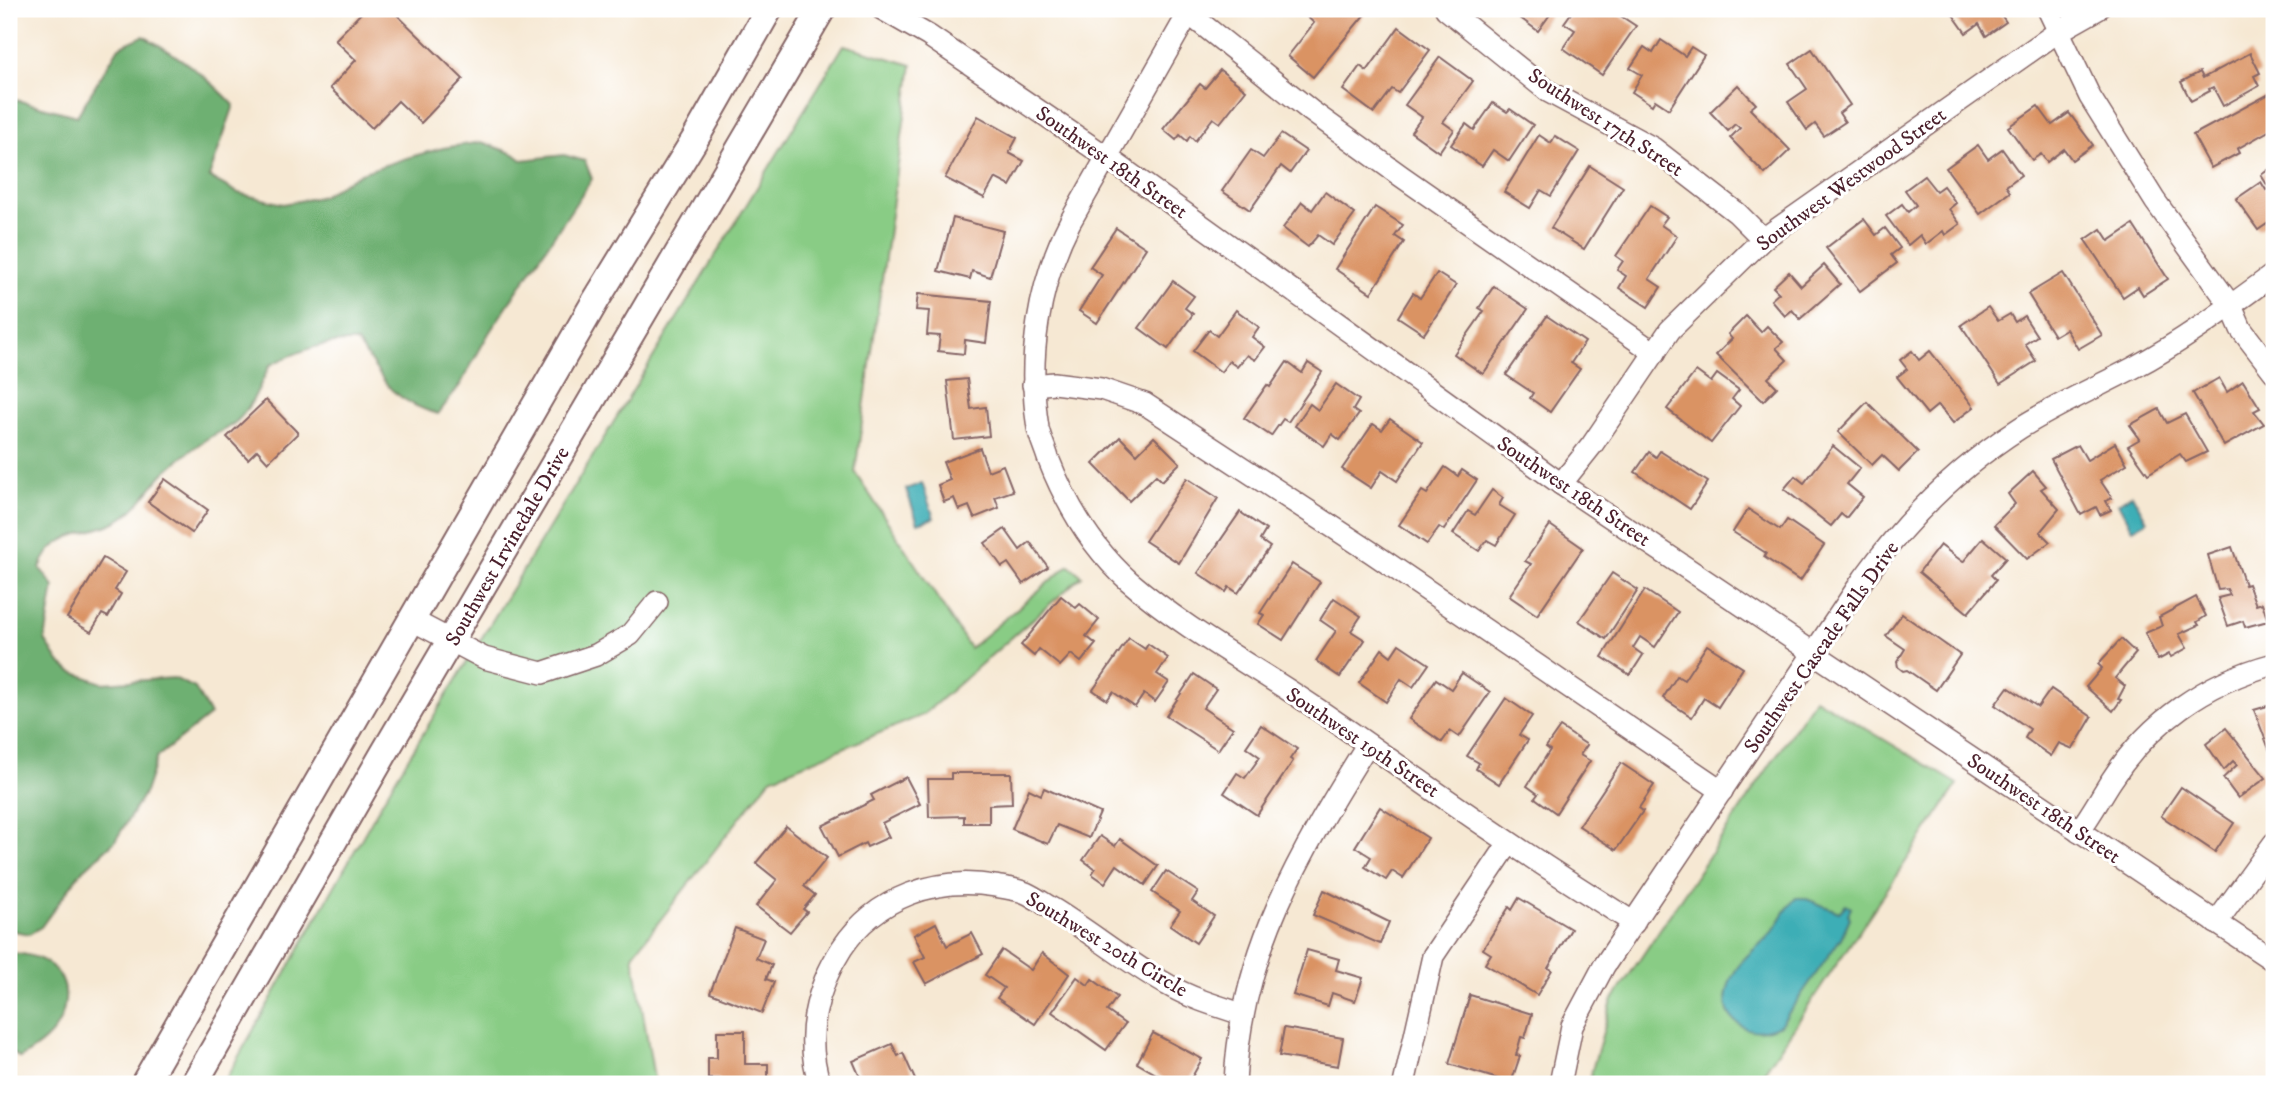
<svg xmlns="http://www.w3.org/2000/svg" width="2283" height="1093" font-family="'IM FELL DW Pica',serif">
<style>
.green{fill:#89cc85;stroke:#6a7658;stroke-width:2}
.forest{fill:#6eb072;stroke:#5c684e;stroke-width:2}
.water{fill:#3daeb6;stroke:#446670;stroke-width:2}
.building{fill:#da9364}
.lines{fill:none;stroke-linecap:round;stroke-linejoin:round}
.minor-casing{stroke:#866566;stroke-width:24}
.major-casing{stroke:#866566;stroke-width:30}
.minor{stroke:#fff;stroke-width:21}
.major{stroke:#fff;stroke-width:26}
.labels{text-anchor:middle;stroke-width:6;stroke-linejoin:round;paint-order:stroke}
.street-label{font-size:21px;fill:#4a1f2b;stroke:#fff}
</style>
<rect width="100%" height="100%" fill="#fff"/>
<filter id="ink" filterUnits="userSpaceOnUse"><feTurbulence type="fractalNoise" baseFrequency=".0143" numOctaves="2"/><feDisplacementMap in="SourceGraphic" scale="14" xChannelSelector="R" yChannelSelector="G"/><feConvolveMatrix kernelMatrix="1 2 1 2 8 2 1 2 1" color-interpolation-filters="sRGB"/></filter>
<filter id="wash" filterUnits="userSpaceOnUse"><feTurbulence type="fractalNoise" baseFrequency=".00686" numOctaves="4" result="noise"/><feDisplacementMap in="SourceGraphic" scale="28" xChannelSelector="R" yChannelSelector="G"/><feGaussianBlur stdDeviation="1.57" result="paint"/><feColorMatrix in="noise" values="0 0 0 0 0 0 0 0 0 0 0 0 0 0 0 0 0 1.4 0 .05"/><feComposite in="paint" operator="in"/></filter>
<g filter="url(#wash)">
<rect width="100%" height="100%" fill="#f6e8d3"/>
<!-- green -->
<g class="green">
<path d="M844 45 912 65 855 472 970 648 1069 565 1082 576 923 715 771 778 633 955 655 1084H223L390 788Z"/>
<path d="M1815 698 1958 784 1756 1084H1588L1612 1001Z"/>
</g>
<!-- forest -->
<g class="forest">
<path d="M143 36C178 55 207 76 234 105L209 177 238 193 283 204 320 197 361 173 410 157 443 148 482 142 514 154 522 160 564 155 585 161 592 179 489 333 460 385 438 414C423 410 406 402 393 391 381 380 369 356 356 342 323 341 300 351 270 365 260 384 253 405 238 420 230 428 219 432 210 437 195 446 180 459 167 470 151 485 139 509 119 520 89 537 54 529 40 568L54 587 45 640 59 662 70 671 102 683 174 678 195 688 210 715 157 757 145 792 115 841 81 872 41 927 29 934 14 931 9 926V98L77 116 119 47Z"/>
<path d="M9 953C47 954 75 974 62 1015 56 1035 37 1048 20 1058L9 1050Z"/>
</g>
<!-- water -->
<g class="water">
<path d="M922 483 934 518 918 523 906 489Z"/>
<path d="M2132 494 2147 521 2133 529 2118 503Z"/>
<path d="M1796 898H1804L1839 912 1846 905 1851 908 1848 914 1850 918 1841 938 1780 1025C1766 1031 1754 1034 1740 1025 1717 1011 1727 981 1740 964 1749 952 1762 944 1771 933 1781 922 1785 908 1796 898Z"/>
</g>
<g id="blocks">
<!-- building -->
<g class="building">
<path d="M365 9H391L463 79 421 123 398 101 372 128 330 88 356 60 335 40Z"/>
<path d="M1312 9H1360L1365 14 1313 77 1288 56 1314 23 1306 16Z"/>
<path d="M1508 9H1554L1538 31Z"/>
<path d="M1574 9H1610L1636 26 1602 75 1563 48 1575 30 1564 23Z"/>
<path d="M1949 9H1997L2006 22 1986 36 1979 24 1966 33Z"/>
<path d="M1399 27 1430 50 1398 93 1392 89 1374 113 1343 90 1360 66 1367 71Z"/>
<path d="M1661 40 1685 56 1691 47 1704 55 1669 109 1655 100 1652 105 1632 92 1642 75 1630 68 1644 47 1653 53Z"/>
<path d="M1812 49 1850 105 1839 113 1845 122 1824 136 1815 124 1807 130 1788 102 1807 89 1790 64Z"/>
<path d="M2250 53 2260 73 2254 76 2259 86 2223 106 2213 87 2209 89 2210 91 2191 101 2181 82 2200 72 2203 78Z"/>
<path d="M1440 57 1473 81 1443 122 1454 130 1439 152 1411 132 1422 117 1405 105Z"/>
<path d="M1220 70 1246 90 1220 123 1213 118 1195 141 1190 136 1187 141 1180 135 1176 140 1163 129 1200 84 1205 88Z"/>
<path d="M1738 85 1756 104 1750 109 1790 150 1765 174 1730 138 1740 128 1735 124 1728 131 1710 112Z"/>
<path d="M2269 94 2274 104V128L2237 149 2239 153 2211 168 2193 135Z"/>
<path d="M1493 103 1507 112 1510 109 1533 125 1509 161 1493 150 1482 166 1451 145 1466 124 1474 130Z"/>
<path d="M2038 106 2052 125 2069 113 2093 145 2072 160 2064 149 2047 162 2041 154 2032 160 2008 127Z"/>
<path d="M978 116 1017 138 1009 153 1024 161 1010 186 995 178 984 198 945 178Z"/>
<path d="M1281 134 1306 151 1290 173 1281 166 1250 210 1222 191 1251 150 1263 158Z"/>
<path d="M1539 135 1551 143 1555 136 1579 151 1551 196 1541 190 1530 208 1504 192Z"/>
<path d="M1978 145 1988 159 2002 149 2021 175 2006 186 2010 192 1980 214 1946 168Z"/>
<path d="M1590 166 1623 187 1584 249 1551 228Z"/>
<path d="M2274 166V219L2258 230 2236 199 2261 182 2266 190 2269 188 2261 175Z"/>
<path d="M1924 176 1936 191 1943 186 1956 203 1949 209 1960 224 1945 235 1943 231 1926 244 1920 235 1908 245 1886 216 1902 204 1908 212 1916 205 1905 190Z"/>
<path d="M1325 192 1355 214 1332 245 1318 235 1308 247 1283 228 1302 202 1312 210Z"/>
<path d="M1650 206 1667 217 1661 225 1677 236 1649 279 1661 287 1648 307 1619 288 1626 276 1617 270 1623 261 1616 256Z"/>
<path d="M1375 207 1403 225 1395 236 1404 242 1371 293 1335 269Z"/>
<path d="M953 218 1003 231 990 277 972 271 970 279 938 271Z"/>
<path d="M1864 219 1876 235 1885 228 1900 248 1891 255 1897 263 1860 291 1826 248Z"/>
<path d="M2133 225 2168 279 2143 295 2138 287 2123 297 2085 240 2101 229 2109 241Z"/>
<path d="M1116 228 1146 248 1097 323 1079 311 1102 275 1090 267Z"/>
<path d="M1824 265 1840 284 1800 319 1792 310 1785 316 1771 300 1779 293 1773 287 1789 272 1801 286Z"/>
<path d="M1437 273 1456 285 1424 334 1398 317 1413 293 1420 298Z"/>
<path d="M2063 273 2102 335 2078 349 2066 329 2054 336 2028 294Z"/>
<path d="M1173 281 1194 296 1185 308 1193 314 1168 349 1139 328Z"/>
<path d="M1494 286 1528 309 1483 374 1454 354 1484 311 1479 308Z"/>
<path d="M918 294 991 301 986 343 965 340 964 354 938 351 940 336 927 335 929 311 916 310Z"/>
<path d="M1988 307 1998 321 2010 314 2015 322 2024 316 2037 336 2025 344 2036 361 2000 384 1961 325Z"/>
<path d="M1236 310 1259 327 1252 337 1265 347 1255 360 1247 355 1237 367 1229 361 1221 372 1193 351 1209 330 1217 336Z"/>
<path d="M1547 316 1585 342 1571 363 1580 369 1550 412 1530 398 1533 393 1506 375Z"/>
<path d="M1746 316 1761 332 1767 326 1783 342 1776 348 1787 360 1768 378 1777 387 1763 401 1716 355 1732 339 1728 334Z"/>
<path d="M1912 351 1919 360 1930 351 1974 407 1953 423 1938 405 1927 414 1897 377 1907 369 1900 360Z"/>
<path d="M1287 362 1302 373 1308 363 1322 372 1288 422 1283 419 1271 436 1244 418 1267 385 1270 387Z"/>
<path d="M1696 371 1711 382 1717 374 1739 390 1732 399 1740 406 1711 443 1667 409Z"/>
<path d="M2219 378 2227 392 2243 381 2260 408 2254 411 2264 424 2224 446 2193 393Z"/>
<path d="M967 379 971 409 986 407 989 436 954 440 947 381Z"/>
<path d="M1336 384 1359 400 1353 410 1359 414 1340 440 1332 434 1324 446 1295 426 1310 404 1318 410Z"/>
<path d="M266 400 298 433 268 462 257 450 248 459 227 437Z"/>
<path d="M1867 402 1918 452 1899 471 1882 455 1872 465 1838 432Z"/>
<path d="M2159 409 2167 423 2185 414 2207 452 2186 462 2180 454 2148 474 2128 446 2140 439 2130 425Z"/>
<path d="M1390 419 1423 442 1397 481 1382 471 1371 488 1342 469 1373 424 1382 430Z"/>
<path d="M1120 437 1137 454 1154 437 1180 463 1162 481 1156 475 1129 501 1093 464Z"/>
<path d="M2115 443 2127 464 2100 480 2112 498 2106 501 2111 510 2100 515 2096 507 2081 515 2051 459 2078 445 2087 460Z"/>
<path d="M1833 446 1860 468 1847 484 1863 497 1846 518 1841 514 1831 526 1784 489 1795 476 1804 483Z"/>
<path d="M980 448 988 471 1003 465 1013 491 995 497 999 508 974 518 969 506 959 510 954 498 944 502 938 485 950 480 943 462Z"/>
<path d="M1660 451 1708 482 1690 509 1635 472 1649 452 1656 457Z"/>
<path d="M1445 467 1458 476 1462 470 1477 480 1444 530 1439 527 1427 544 1399 525 1422 491 1427 494Z"/>
<path d="M2033 471 2046 486 2041 489 2059 509 2040 532 2050 542 2027 559 1994 525 2015 504 2008 494Z"/>
<path d="M1187 478 1218 498 1179 563 1145 541Z"/>
<path d="M165 479 208 510 192 533 148 502Z"/>
<path d="M1492 490 1503 498 1499 505 1515 515 1496 545 1487 540 1479 551 1453 534 1468 511 1475 515Z"/>
<path d="M1748 509 1780 530 1787 520 1824 545 1800 581 1764 557 1766 553 1733 532Z"/>
<path d="M1240 512 1266 530 1260 540 1270 547 1238 593 1229 587 1226 592 1198 573Z"/>
<path d="M1550 525 1583 548 1537 615 1509 596 1531 564 1525 561Z"/>
<path d="M1005 529 1020 550 1030 542 1048 567 1023 584 1008 563 1002 567 985 543Z"/>
<path d="M1983 538 2006 558 1991 575 1996 580 1968 613 1919 572 1940 545 1963 562Z"/>
<path d="M2232 547 2245 585 2248 584 2256 605 2262 603 2268 621 2245 627 2243 621 2228 626 2218 598 2230 595 2227 589 2218 590 2208 555Z"/>
<path d="M103 558 126 572 115 590 121 594 108 617 102 614 91 632 67 618Z"/>
<path d="M1292 564 1320 582 1283 640 1258 624 1264 615 1260 613Z"/>
<path d="M1612 573 1638 590 1606 639 1579 621Z"/>
<path d="M1645 590 1678 612 1655 647 1640 637 1633 648 1643 655 1630 675 1602 657Z"/>
<path d="M1061 596 1076 608 1080 604 1099 620 1086 636 1096 644 1081 662 1071 654 1060 666 1039 649 1034 656 1021 645Z"/>
<path d="M2196 597 2206 616 2197 622 2199 625 2179 634 2187 648 2171 657 2169 654 2158 660 2145 633 2162 626 2159 617Z"/>
<path d="M1334 598 1361 616 1351 631 1365 640 1340 677 1316 661 1336 631 1320 620Z"/>
<path d="M1902 614 1960 655 1936 690 1907 670 1903 671 1898 667 1897 662 1905 649 1886 636Z"/>
<path d="M1129 638 1145 649 1148 644 1168 658 1157 674 1169 682 1155 702 1144 694 1135 707 1113 692 1107 700 1093 690Z"/>
<path d="M2121 639 2136 653 2115 678 2125 686 2118 699 2121 700 2113 711 2086 687 2102 668 2098 664Z"/>
<path d="M1399 644 1429 664 1413 687 1401 679 1386 702 1359 683 1382 649 1391 656Z"/>
<path d="M1707 645 1743 668 1718 707 1704 698 1692 717 1663 698 1677 676 1684 680Z"/>
<path d="M1462 673 1490 692 1459 737 1450 731 1442 742 1409 719 1436 679 1451 689Z"/>
<path d="M1194 674 1216 689 1203 708 1233 728 1218 750 1166 716Z"/>
<path d="M2008 687 2038 707 2051 689 2092 717 2073 749 2059 743 2051 756 2025 738 2030 729 1995 705Z"/>
<path d="M1506 698 1532 716 1519 735 1528 740 1499 784 1476 769 1479 763 1467 756Z"/>
<path d="M2274 704V762L2254 710Z"/>
<path d="M1261 725 1297 749 1290 759 1293 761 1257 815 1224 793 1237 773 1245 778 1260 757 1246 747Z"/>
<path d="M1560 727 1587 745 1580 755 1590 761 1556 813 1535 798 1538 794 1527 786 1550 750 1546 747Z"/>
<path d="M2226 728 2266 778 2238 798 2223 778 2237 765 2233 761 2224 770 2206 744Z"/>
<path d="M1621 763 1654 785 1639 808 1643 811 1616 850 1579 826Z"/>
<path d="M951 773H1011L1012 804 989 805V823H964V816L929 817 928 779H951Z"/>
<path d="M906 777 920 804 882 823 889 837 867 847 865 843 838 857 822 826 874 800 871 795Z"/>
<path d="M2181 787 2234 823 2215 852 2161 816Z"/>
<path d="M1044 788 1100 813 1089 838 1057 825 1048 844 1012 829 1029 789 1041 795Z"/>
<path d="M1380 807 1428 838 1403 878 1392 871 1386 880 1365 867 1371 857 1355 847Z"/>
<path d="M786 826 827 858 804 886 815 895 803 909 807 912 790 932 756 906 777 880 756 863Z"/>
<path d="M1100 836 1115 846 1120 839 1158 866 1145 885 1117 865 1105 883 1092 874 1095 869 1083 860Z"/>
<path d="M1166 871 1198 892 1192 901 1214 916 1196 943 1170 925 1180 911 1152 892Z"/>
<path d="M1324 890 1389 922 1380 944 1313 915Z"/>
<path d="M1519 898 1571 929 1548 968 1552 970 1537 995 1485 964 1491 954 1483 949 1509 907 1512 910Z"/>
<path d="M936 923 947 946 972 933 983 954 926 984 914 962 925 957 914 935Z"/>
<path d="M735 928 764 939 756 958 772 965 766 979 774 982 762 1013 710 993Z"/>
<path d="M1002 950 1031 970 1042 953 1069 974 1035 1024 997 998 1004 988 985 975Z"/>
<path d="M1307 950 1339 959 1336 970 1363 978 1355 1001 1332 993 1328 1006 1293 995Z"/>
<path d="M1077 977 1088 985 1092 979 1117 997 1107 1011 1125 1024 1106 1050 1052 1012Z"/>
<path d="M1470 995 1532 1014 1525 1038 1521 1037 1516 1055 1520 1056 1511 1083 1449 1064Z"/>
<path d="M1284 1028 1343 1038 1338 1066 1279 1056Z"/>
<path d="M717 1031H745V1064H768V1084H719V1079H708V1058H717Z"/>
<path d="M1153 1033 1202 1059 1188 1084H1159L1163 1078 1137 1063Z"/>
<path d="M892 1044 898 1056 903 1053 917 1084H863L853 1061Z"/>
</g>
</g>
</g>
<g filter="url(#ink)">
<use href="#blocks" fill-opacity="0" stroke="#866566" stroke-width="2"/>
<g class="lines">
<!-- minor casing -->
<g class="minor-casing">
<g id="minor">
<path d="M882 9 929 36 1108 158 1561 484 2274 961"/>
<path d="M1183 9 1311 111 1401 176 1655 353"/>
<path d="M1191 9 1070 222C1038 284 1027 359 1038 428 1040 438 1045 448 1048 458 1066 504 1092 548 1129 581 1187 631 1254 666 1317 709 1382 753 1444 799 1509 842 1550 870 1592 896 1634 923"/>
<path d="M1446 9 1549 92 1653 148 1737 213 1763 239"/>
<path d="M2048 9 2090 97 2155 201 2231 306 2241 329 2274 372"/>
<path d="M1033 385 1054 383 1101 389 1145 404 1371 552 1722 791"/>
<path d="M1561 484 1592 445 1670 330 1763 239 2059 31 2098 9"/>
<path d="M412 620 484 658 542 673 596 655 630 635 657 602"/>
<path d="M2079 831C2091 815 2100 798 2111 781 2149 722 2206 682 2274 664"/>
<path d="M2216 923 2274 843"/>
<path d="M820 1084C804 1038 816 988 842 948 876 897 936 876 995 886 1004 888 1017 889 1026 893 1035 897 1044 904 1053 909 1092 933 1128 963 1168 985 1190 998 1217 1006 1242 1014"/>
<path d="M1235 1084C1240 953 1300 853 1367 745"/>
<path d="M1404 1084 1433 956 1509 843"/>
<path d="M1560 1084 1572 1026 1604 966 1864 578C1906 520 1959 467 2020 428 2056 405 2095 388 2133 368 2182 342 2229 307 2274 274"/>
</g>
</g>
<!-- major casing -->
<g class="major-casing">
<g id="major">
<path d="M144 1084 596 300 695 139 769 9"/>
<path d="M194 1084 383 755 822 9"/>
</g>
</g>
<!-- minor -->
<use href="#minor" class="minor"/>
<!-- major -->
<use href="#major" class="major"/>
</g>
</g>
<g class="labels">
<!-- street labels -->
<g class="street-label">
<text transform="translate(1606 122) rotate(33)" y="7">Southwest 17th Street</text>
<text transform="translate(1112 162) rotate(35)" y="7">Southwest 18th Street</text>
<text transform="translate(1851 179) rotate(-36)" y="7">Southwest Westwood Street</text>
<text transform="translate(1574 491) rotate(34)" y="7">Southwest 18th Street</text>
<text transform="translate(507 546) rotate(-60)" y="7">Southwest Irvinedale Drive</text>
<text transform="translate(1821 647) rotate(-55)" y="7">Southwest Cascade Falls Drive</text>
<text transform="translate(1363 742) rotate(34)" y="7">Southwest 19th Street</text>
<text transform="translate(2044 808) rotate(34)" y="7">Southwest 18th Street</text>
<text transform="translate(1107 944) rotate(31)" y="7">Southwest 20th Circle</text>
</g>
</g>
<!-- margin -->
<rect width="2283" height="1093" fill="none" stroke="#fff" stroke-width="35"/>
</svg>
